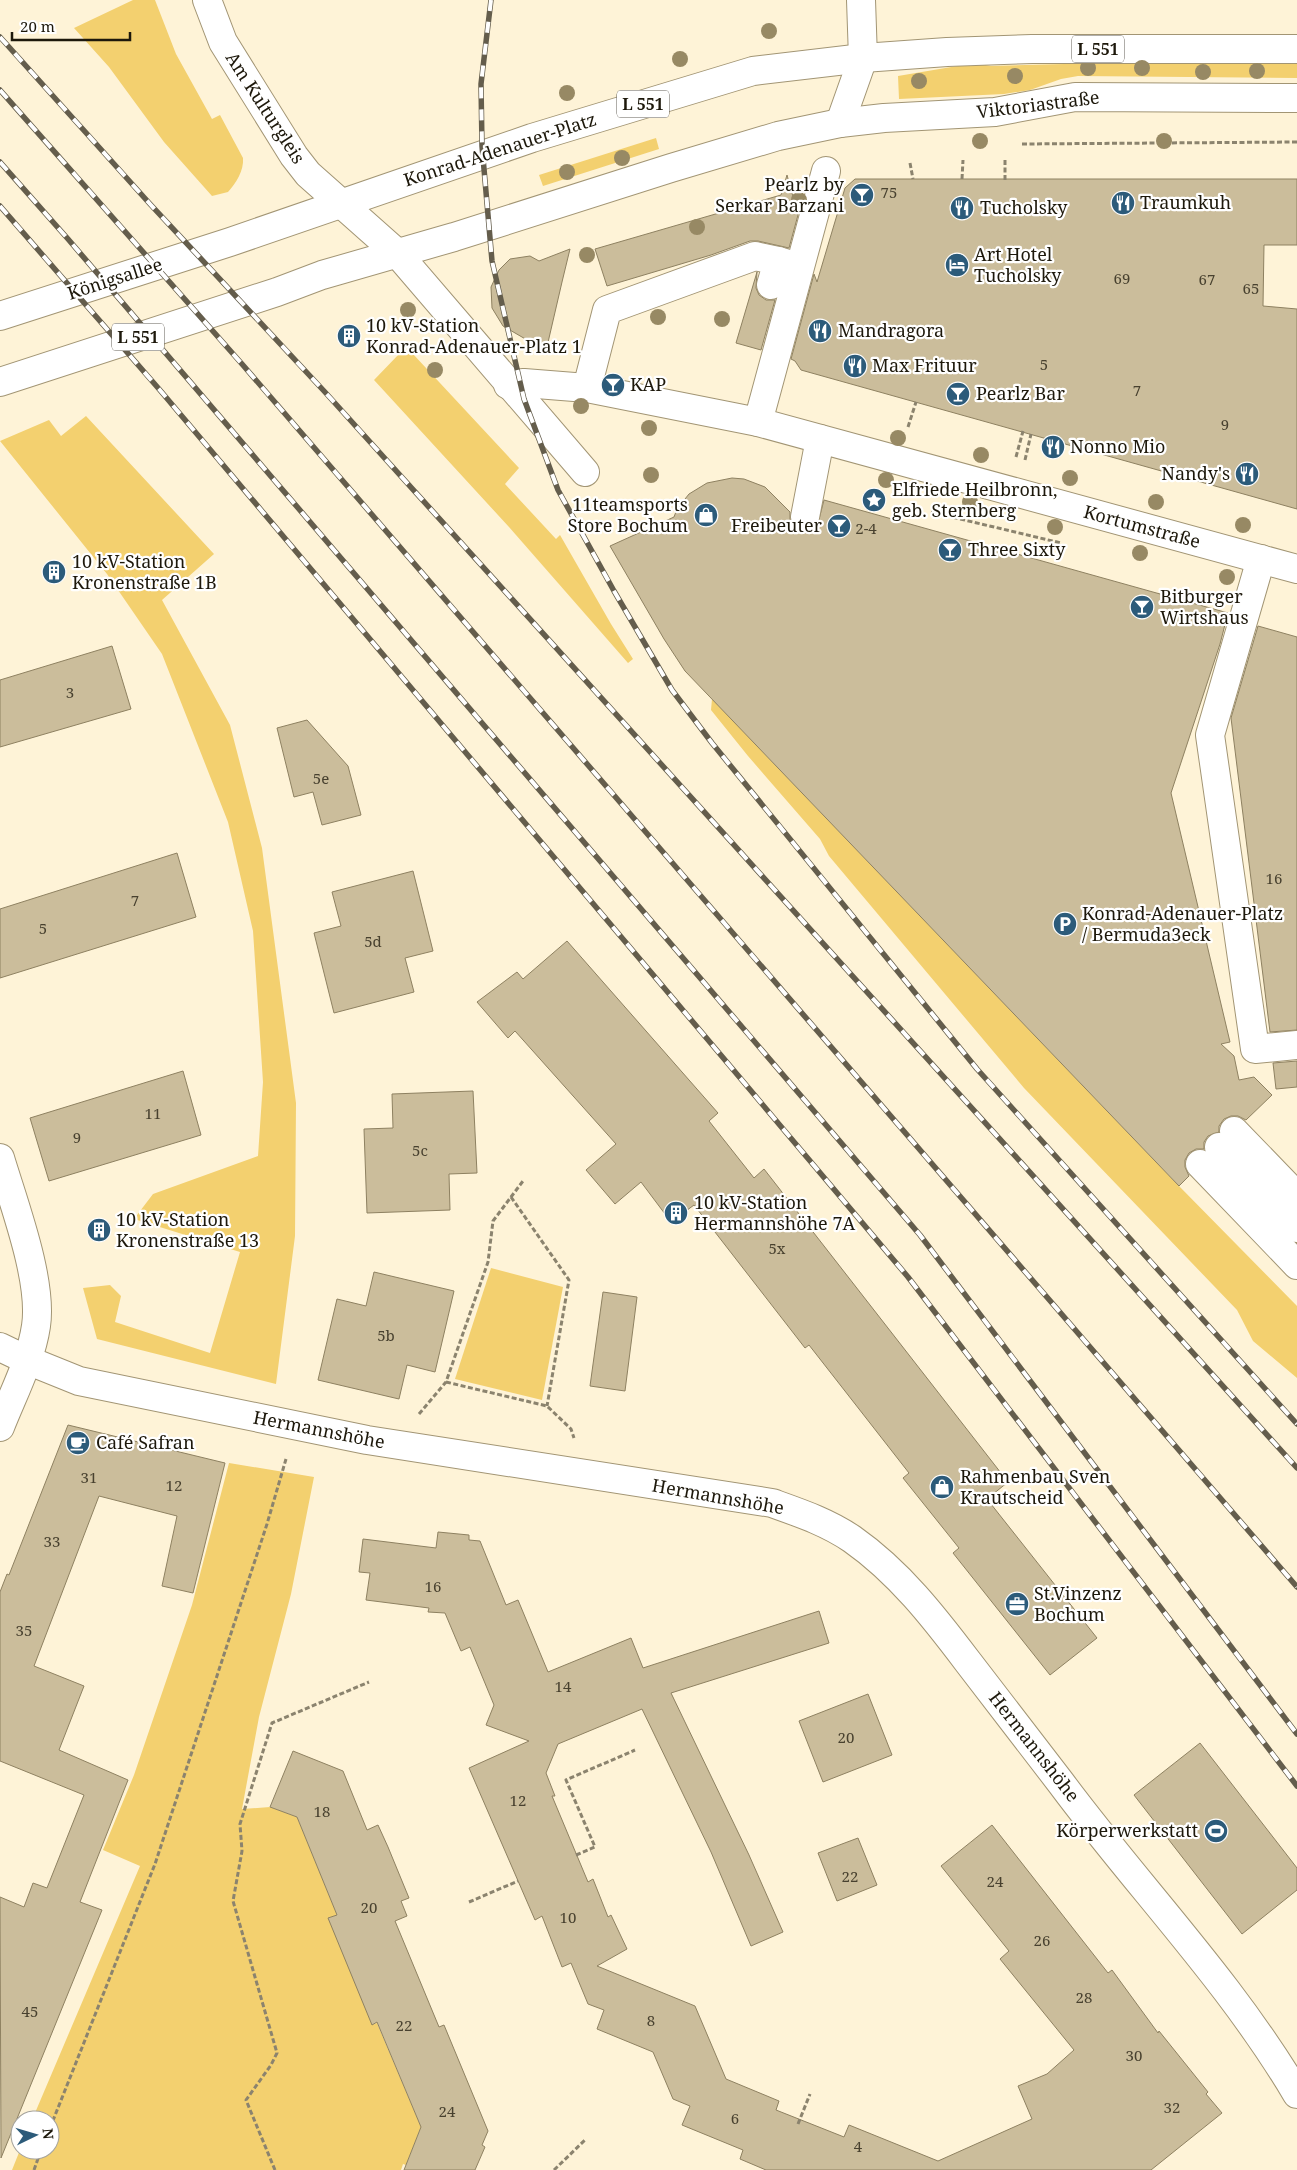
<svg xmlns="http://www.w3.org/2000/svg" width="1297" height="2170" font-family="'Noto Serif',serif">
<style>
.green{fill:#f3d06f}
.building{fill:#cbbd9b;stroke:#8e8161}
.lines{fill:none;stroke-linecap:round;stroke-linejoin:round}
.minor-casing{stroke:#a29574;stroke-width:30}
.major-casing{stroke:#a29574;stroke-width:30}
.path{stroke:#8b836e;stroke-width:3;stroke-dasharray:5 2.5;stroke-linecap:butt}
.minor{stroke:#fff;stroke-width:28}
.major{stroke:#fff;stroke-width:28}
.rail-casing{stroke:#645d4c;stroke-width:5.5}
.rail{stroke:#fff;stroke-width:4;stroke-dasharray:11;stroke-linecap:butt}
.tree{fill:#978964}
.labels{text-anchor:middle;stroke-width:4.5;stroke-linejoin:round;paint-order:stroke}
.number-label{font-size:15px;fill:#48412f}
.shield{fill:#fff;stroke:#615d54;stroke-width:1}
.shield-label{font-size:16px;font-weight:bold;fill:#1d180b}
.street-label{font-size:18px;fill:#1d180b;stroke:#fff}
.poi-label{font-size:18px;fill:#1d180b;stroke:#fff;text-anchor:start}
</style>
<rect width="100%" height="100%" fill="#fef3d7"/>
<!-- green -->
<g class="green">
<path d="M133 0H155L176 54 212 119 220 115 243 158C244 171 236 183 228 192L212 196 164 142 109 67 74 28Z"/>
<path d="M1120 61 1181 63 1297 62V78L1078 76 1061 79 1030 90 1004 94 899 99 898 76 975 63 991 66 1103 63Z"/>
<path d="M656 138 659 149 543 186 539 175Z"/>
<path d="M400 353 413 354 519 468 505 484 556 539 560 535 611 624 633 659 628 663 509 527 374 380Z"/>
<path d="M86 416 214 554 162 600 230 725 262 848 296 1103 295 1236 276 1384 97 1339 83 1288 110 1285 121 1296 115 1322 210 1353 240 1252 134 1219 153 1194 258 1156 263 1082 253 931 228 822 162 654 107 574 0 441 49 420 61 436Z"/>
<path d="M712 699 1179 1186 1297 1306V1378L1253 1341 1237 1310 1024 1088 829 856 820 839 748 756 711 710Z"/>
<path d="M491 1268 563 1287 542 1400 455 1379Z"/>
<path d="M229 1463 314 1477 291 1594 259 1717 242 1809 270 1807 297 1817 337 1915 329 1918 373 2024 377 2023 421 2127 406 2165 403 2164 401 2170H12L20 2150H50V2120H32L140 1866 103 1850 134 1775 192 1605Z"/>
</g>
<!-- building -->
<g class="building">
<path d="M787 175 798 215 789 248 758 241H750L711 255 607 286 595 249 781 195Z"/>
<path d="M855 179H1297V245H1264L1263 306 1297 309V509L801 370 795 361 791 359 814 274 817 282 845 188Z"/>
<path d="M570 249 562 282 546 351 503 326 492 308 491 287 499 270 510 259 530 256 539 261Z"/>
<path d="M757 272 756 288 759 295 766 300H775L761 350 736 343Z"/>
<path d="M732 478 744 479 765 487 790 512V523L794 528 802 532H810L817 527 824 500 1228 613 1220 644 1171 793 1230 1042 1221 1044 1234 1056 1239 1080 1254 1077 1272 1095 1246 1120 1238 1116H1231L1224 1119 1219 1126V1132L1208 1136 1204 1142V1149H1196L1189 1153 1185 1160V1167L1189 1176 1179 1186 685 671 664 639 610 546 674 517 677 509 689 494 707 483Z"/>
<path d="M1258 626 1297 637V1030L1270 1032 1231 718Z"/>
<path d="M112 646 131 709 0 747V680Z"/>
<path d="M307 720 348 766 361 815 322 825 313 792 294 797 277 728Z"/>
<path d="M177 853 196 917 0 978V909Z"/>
<path d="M413 871 433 951 405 958 414 992 334 1013 314 933 341 926 332 892Z"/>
<path d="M567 941 718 1113 709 1121 754 1178 764 1169 1008 1482 987 1499 1097 1638 1050 1675 953 1553 959 1548 903 1478 909 1473 809 1345 805 1348 694 1205 671 1222 641 1182 615 1204 586 1170 616 1144 515 1031 508 1038 477 1002 517 972 523 979Z"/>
<path d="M1297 1061V1087L1276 1089 1273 1063Z"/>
<path d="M183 1071 201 1135 49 1181 30 1118Z"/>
<path d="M473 1091 477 1173 449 1174 450 1210 367 1213 364 1129 393 1128 392 1094Z"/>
<path d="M374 1272 454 1291 435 1372 407 1365 399 1399 318 1380 337 1299 366 1306Z"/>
<path d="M603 1292 637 1297 625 1391 590 1386Z"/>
<path d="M68 1425 225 1463 193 1593 162 1586 177 1516 99 1496 34 1666 84 1686 59 1750 128 1780 80 1902 102 1910 1 2158 0 1897 24 1907 33 1883 47 1888 84 1795 0 1761V1592L7 1574 9 1575Z"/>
<path d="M438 1532 469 1535V1540L480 1541 506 1605 518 1600 548 1672 631 1638 643 1668 819 1611 829 1643 671 1693 749 1855 783 1932 751 1946 711 1852 642 1709 558 1744 546 1773 555 1796H552L588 1882 593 1879 608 1917 611 1915 627 1949 597 1966 695 2006 726 2079 779 2101 776 2110 844 2137 849 2125 938 2161 1032 2119 1018 2086 1047 2074 1074 2050 1000 1959 1009 1951 941 1866 992 1825 1108 1973 1112 1970 1158 2033 1159 2031 1208 2092 1206 2094 1222 2113 1151 2170H766L740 2159 743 2150 682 2125 690 2106 673 2099 653 2052 597 2029 604 2010 588 2004 571 1963 562 1967 542 1916 535 1920 469 1768 529 1741 486 1725 494 1705 470 1647 461 1651 445 1613 428 1612 429 1608 366 1600 370 1573 359 1572 363 1539 436 1548Z"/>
<path d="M868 1694 892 1755 823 1782 799 1721Z"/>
<path d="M1200 1743 1297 1868V1890L1242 1934 1134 1795Z"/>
<path d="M293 1751 343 1771 367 1830 378 1825 388 1847 409 1898 401 1901 407 1916 395 1921 439 2027 444 2025 488 2131 482 2145 485 2147 475 2170H404L421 2127 377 2022 372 2025 328 1918 337 1915 297 1817 270 1807Z"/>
<path d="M858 1838 877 1885 837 1901 818 1853Z"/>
</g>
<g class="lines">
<!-- minor casing -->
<g class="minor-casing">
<g id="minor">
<path d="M207 0 223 42 294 156 308 174 397 253 585 472"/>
<path d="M840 123 863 58 861 0"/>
<path d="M771 285 778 261 795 266"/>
<path d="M508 385 524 383 587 388 758 422 1297 569"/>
<path d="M587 388 607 310 755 256 778 261"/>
<path d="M758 422 826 171"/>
<path d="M805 517 820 439"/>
<path d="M1261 559 1210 735 1255 1049 1297 1045"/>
<path d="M1234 1131 1297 1196"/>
<path d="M1219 1147 1297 1228"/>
<path d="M0 1158C13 1202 43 1280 36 1326 31 1360 13 1394 0 1427"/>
<path d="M1200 1164 1297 1265"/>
<path d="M0 1347 27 1360 79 1381 367 1440 772 1503C800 1513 827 1522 852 1539 899 1572 934 1617 968 1662 999 1702 1030 1743 1061 1783 1139 1888 1230 1981 1297 2094"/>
</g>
</g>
<!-- major casing -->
<g class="major-casing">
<g id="major">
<path d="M0 316 230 242 532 138 753 71 863 58 947 52 1032 49H1297"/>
<path d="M0 382 277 292 322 275 454 237 671 168 778 136 840 123 884 118 995 112 1075 97 1297 98"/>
</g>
</g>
<!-- path -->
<g class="path">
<path d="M1022 144 1297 142"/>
<path d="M910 163 913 179"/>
<path d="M962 179 963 160"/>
<path d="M1005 180V158"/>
<path d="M908 427 916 402"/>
<path d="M1016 457 1023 431"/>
<path d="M1025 460 1031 434"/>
<path d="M931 512 1061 543"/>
<path d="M511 1197 569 1280 547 1406"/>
<path d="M446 1382 547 1406 571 1429 574 1438"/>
<path d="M419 1414 446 1382 488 1262 493 1221 523 1181"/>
<path d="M576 1855 595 1847 566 1780 635 1750"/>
<path d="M469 1902 518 1881"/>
<path d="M798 2124 810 2094"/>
<path d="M50 2128 155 1864 267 1524 286 1459"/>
<path d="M34 2170 41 2150"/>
<path d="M275 2170 246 2100 271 2065 277 2053 233 1901 242 1851 240 1824 272 1723 369 1682"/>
<path d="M554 2170 585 2140"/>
</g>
<!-- minor -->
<use href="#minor" class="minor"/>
<!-- major -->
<use href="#major" class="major"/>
<!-- rail casing -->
<g class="rail-casing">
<g id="rail">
<path d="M491 0 481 84 482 146 492 261 524 399 558 490 614 591 672 690 712 743 977 1069 1297 1424"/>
<path d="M0 37 150 204 324 391 1297 1468"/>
<path d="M0 90 242 364 1297 1587"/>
<path d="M0 162 68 239 920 1235 1297 1734"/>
<path d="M0 206 159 389 908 1277 1297 1786"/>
</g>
</g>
<!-- rail -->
<use href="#rail" class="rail"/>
</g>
<!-- trees -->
<g class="tree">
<circle cx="769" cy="31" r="8"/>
<circle cx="680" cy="59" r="8"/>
<circle cx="1088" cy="68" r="8"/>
<circle cx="1142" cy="68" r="8"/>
<circle cx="1257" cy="71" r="8"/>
<circle cx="1203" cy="72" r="8"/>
<circle cx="1015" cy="76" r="8"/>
<circle cx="919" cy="81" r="8"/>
<circle cx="567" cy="93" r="8"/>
<circle cx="980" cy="141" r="8"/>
<circle cx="1164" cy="141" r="8"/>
<circle cx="622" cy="158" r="8"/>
<circle cx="567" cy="172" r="8"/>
<circle cx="799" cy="200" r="8"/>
<circle cx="697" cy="227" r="8"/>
<circle cx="587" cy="255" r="8"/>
<circle cx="408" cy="310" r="8"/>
<circle cx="658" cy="317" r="8"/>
<circle cx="722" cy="319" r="8"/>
<circle cx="435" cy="370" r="8"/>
<circle cx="581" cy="406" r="8"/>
<circle cx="649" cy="428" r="8"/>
<circle cx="898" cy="438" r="8"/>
<circle cx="981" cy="455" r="8"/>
<circle cx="651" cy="475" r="8"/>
<circle cx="1070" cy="478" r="8"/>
<circle cx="886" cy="480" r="8"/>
<circle cx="970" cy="502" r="8"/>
<circle cx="1156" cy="502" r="8"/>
<circle cx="1243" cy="525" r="8"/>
<circle cx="1055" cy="527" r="8"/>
<circle cx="1140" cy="553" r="8"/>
<circle cx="1227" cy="577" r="8"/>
</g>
<!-- icons -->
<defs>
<g id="bar-disc" transform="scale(1.25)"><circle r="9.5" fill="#2c5b7a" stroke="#fff"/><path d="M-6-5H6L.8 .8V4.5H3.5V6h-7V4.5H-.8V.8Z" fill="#fff"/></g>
<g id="restaurant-disc" transform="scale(1.25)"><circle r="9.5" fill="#2c5b7a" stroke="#fff"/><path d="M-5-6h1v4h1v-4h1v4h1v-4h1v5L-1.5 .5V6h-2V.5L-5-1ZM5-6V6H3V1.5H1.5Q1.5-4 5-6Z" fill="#fff"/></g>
<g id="hotel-disc" transform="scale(1.25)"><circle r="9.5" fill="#2c5b7a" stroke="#fff"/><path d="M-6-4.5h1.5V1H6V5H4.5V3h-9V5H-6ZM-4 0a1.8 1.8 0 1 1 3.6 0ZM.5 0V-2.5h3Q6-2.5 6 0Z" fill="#fff"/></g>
<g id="building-disc" transform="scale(1.25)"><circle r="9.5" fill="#2c5b7a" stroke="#fff"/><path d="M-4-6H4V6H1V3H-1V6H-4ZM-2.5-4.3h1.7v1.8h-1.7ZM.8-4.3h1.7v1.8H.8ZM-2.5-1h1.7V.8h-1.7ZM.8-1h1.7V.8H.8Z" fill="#fff"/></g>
<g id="sight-disc" transform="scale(1.25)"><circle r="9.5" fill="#2c5b7a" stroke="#fff"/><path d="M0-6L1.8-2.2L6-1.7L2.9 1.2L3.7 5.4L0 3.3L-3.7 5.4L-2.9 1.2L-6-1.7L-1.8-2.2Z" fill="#fff"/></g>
<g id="shop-disc" transform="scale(1.25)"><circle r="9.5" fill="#2c5b7a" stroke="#fff"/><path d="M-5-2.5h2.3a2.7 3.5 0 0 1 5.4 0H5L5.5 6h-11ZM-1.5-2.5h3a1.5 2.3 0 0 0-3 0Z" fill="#fff"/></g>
<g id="parking-disc" transform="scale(1.25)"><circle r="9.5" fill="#2c5b7a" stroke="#fff"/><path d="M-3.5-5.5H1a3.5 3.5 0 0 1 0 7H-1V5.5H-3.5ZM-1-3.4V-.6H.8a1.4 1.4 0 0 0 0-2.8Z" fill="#fff"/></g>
<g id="cafe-disc" transform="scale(1.25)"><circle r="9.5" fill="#2c5b7a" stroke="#fff"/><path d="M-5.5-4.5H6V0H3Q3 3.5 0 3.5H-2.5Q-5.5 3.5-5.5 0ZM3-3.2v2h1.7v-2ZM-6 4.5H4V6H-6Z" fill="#fff"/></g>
<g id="office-disc" transform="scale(1.25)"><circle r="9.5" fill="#2c5b7a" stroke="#fff"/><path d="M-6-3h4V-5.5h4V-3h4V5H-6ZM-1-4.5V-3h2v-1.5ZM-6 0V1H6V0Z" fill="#fff"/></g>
<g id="stadium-disc" transform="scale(1.25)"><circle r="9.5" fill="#2c5b7a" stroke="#fff"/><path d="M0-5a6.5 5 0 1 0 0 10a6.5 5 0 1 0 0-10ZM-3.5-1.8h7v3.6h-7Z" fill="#fff"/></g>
</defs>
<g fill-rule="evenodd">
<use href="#bar-disc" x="862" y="195"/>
<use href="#restaurant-disc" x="1123" y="203"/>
<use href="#restaurant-disc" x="962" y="208"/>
<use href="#hotel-disc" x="957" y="265"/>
<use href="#restaurant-disc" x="820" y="331"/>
<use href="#building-disc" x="349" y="336"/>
<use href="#restaurant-disc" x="855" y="366"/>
<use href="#bar-disc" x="613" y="385"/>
<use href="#bar-disc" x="958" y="394"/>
<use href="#restaurant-disc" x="1053" y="447"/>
<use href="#restaurant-disc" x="1247" y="474"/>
<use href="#sight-disc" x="874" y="500"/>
<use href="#shop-disc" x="706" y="515"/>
<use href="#bar-disc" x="839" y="526"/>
<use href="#bar-disc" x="950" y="550"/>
<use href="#building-disc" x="54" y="572"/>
<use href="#bar-disc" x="1142" y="607"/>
<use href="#parking-disc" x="1065" y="924"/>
<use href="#building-disc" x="676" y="1213"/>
<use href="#building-disc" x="99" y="1230"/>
<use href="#cafe-disc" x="78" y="1443"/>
<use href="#shop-disc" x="942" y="1487"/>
<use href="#office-disc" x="1017" y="1604"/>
<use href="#stadium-disc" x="1216" y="1831"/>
</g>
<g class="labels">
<!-- number labels -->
<g class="number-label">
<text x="889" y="198">75</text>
<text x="1122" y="284">69</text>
<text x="1207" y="285">67</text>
<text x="1251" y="294">65</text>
<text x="1044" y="370">5</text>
<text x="1137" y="396">7</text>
<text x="1225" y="430">9</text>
<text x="866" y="534">2-4</text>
<text x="70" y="698">3</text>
<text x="321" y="784">5e</text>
<text x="1274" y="884">16</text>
<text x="135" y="906">7</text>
<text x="43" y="934">5</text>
<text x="373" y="947">5d</text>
<text x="153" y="1119">11</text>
<text x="77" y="1143">9</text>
<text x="420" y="1156">5c</text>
<text x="777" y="1254">5x</text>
<text x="386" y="1341">5b</text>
<text x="89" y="1483">31</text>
<text x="174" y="1491">12</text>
<text x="52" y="1547">33</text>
<text x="433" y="1592">16</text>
<text x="24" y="1636">35</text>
<text x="563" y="1692">14</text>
<text x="846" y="1743">20</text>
<text x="518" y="1806">12</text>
<text x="322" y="1817">18</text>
<text x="850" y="1882">22</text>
<text x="995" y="1887">24</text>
<text x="369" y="1913">20</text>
<text x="568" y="1923">10</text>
<text x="1042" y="1946">26</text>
<text x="1084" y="2003">28</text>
<text x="30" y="2017">45</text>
<text x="651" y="2026">8</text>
<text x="404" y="2031">22</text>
<text x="1134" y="2061">30</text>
<text x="1172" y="2113">32</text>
<text x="447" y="2117">24</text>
<text x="735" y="2124">6</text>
<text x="858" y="2152">4</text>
</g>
<!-- shield labels -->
<g class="shield">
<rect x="1072" y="35.5" width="52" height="27" rx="4"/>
<rect x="617" y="90.5" width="52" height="27" rx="4"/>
<rect x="112" y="323.5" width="52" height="27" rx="4"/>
</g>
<g class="shield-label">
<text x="1098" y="55">L 551</text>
<text x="643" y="110">L 551</text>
<text x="138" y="343">L 551</text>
</g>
<!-- street labels -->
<g class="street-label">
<text transform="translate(1038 105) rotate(-7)" y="6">Viktoriastraße</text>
<text transform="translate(265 108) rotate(57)" y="6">Am Kulturgleis</text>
<text transform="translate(500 150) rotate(-18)" y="6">Konrad-Adenauer-Platz</text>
<text transform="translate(115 279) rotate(-18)" y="6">Königsallee</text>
<text transform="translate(1142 527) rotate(15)" y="6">Kortumstraße</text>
<text transform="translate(319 1430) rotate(11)" y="6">Hermannshöhe</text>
<text transform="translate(718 1497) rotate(10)" y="6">Hermannshöhe</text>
<text transform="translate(1034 1747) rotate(52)" y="6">Hermannshöhe</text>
</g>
<!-- poi labels -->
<g class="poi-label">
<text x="844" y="191" text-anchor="end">Pearlz by<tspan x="844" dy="21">Serkar Barzani</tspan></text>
<text x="1140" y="209">Traumkuh</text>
<text x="980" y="214">Tucholsky</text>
<text x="974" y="261">Art Hotel<tspan x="974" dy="21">Tucholsky</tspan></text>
<text x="366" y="332">10 kV-Station<tspan x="366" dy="21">Konrad-Adenauer-Platz 1</tspan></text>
<text x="838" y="337">Mandragora</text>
<text x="872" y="372">Max Frituur</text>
<text x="630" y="391">KAP</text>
<text x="976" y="400">Pearlz Bar</text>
<text x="1070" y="453">Nonno Mio</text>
<text x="1230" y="480" text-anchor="end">Nandy's</text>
<text x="892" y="496">Elfriede Heilbronn,<tspan x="892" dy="21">geb. Sternberg</tspan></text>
<text x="688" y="511" text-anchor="end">11teamsports<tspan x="688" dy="21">Store Bochum</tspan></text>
<text x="822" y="532" text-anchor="end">Freibeuter</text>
<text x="968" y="556">Three Sixty</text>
<text x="72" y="568">10 kV-Station<tspan x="72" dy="21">Kronenstraße 1B</tspan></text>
<text x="1160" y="603">Bitburger<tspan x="1160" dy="21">Wirtshaus</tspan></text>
<text x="1082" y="920">Konrad-Adenauer-Platz<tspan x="1082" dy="21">/ Bermuda3eck</tspan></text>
<text x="694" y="1209">10 kV-Station<tspan x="694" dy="21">Hermannshöhe 7A</tspan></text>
<text x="116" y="1226">10 kV-Station<tspan x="116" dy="21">Kronenstraße 13</tspan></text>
<text x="96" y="1449">Café Safran</text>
<text x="960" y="1483">Rahmenbau Sven<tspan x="960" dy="21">Krautscheid</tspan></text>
<text x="1034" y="1600">St.Vinzenz<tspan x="1034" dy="21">Bochum</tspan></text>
<text x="1198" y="1837" text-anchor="end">Körperwerkstatt</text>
</g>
</g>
<!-- north arrow -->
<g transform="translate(35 2135) rotate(85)"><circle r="24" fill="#ffffff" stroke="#a5a39d"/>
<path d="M0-4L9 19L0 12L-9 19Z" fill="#2c5b7a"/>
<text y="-8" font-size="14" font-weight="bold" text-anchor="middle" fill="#1d180b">N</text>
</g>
<!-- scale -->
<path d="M12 32v8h118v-8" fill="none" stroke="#1d180b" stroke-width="2.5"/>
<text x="20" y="32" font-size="15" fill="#1d180b" stroke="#ffffff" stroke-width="4" paint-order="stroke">20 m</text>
</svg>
